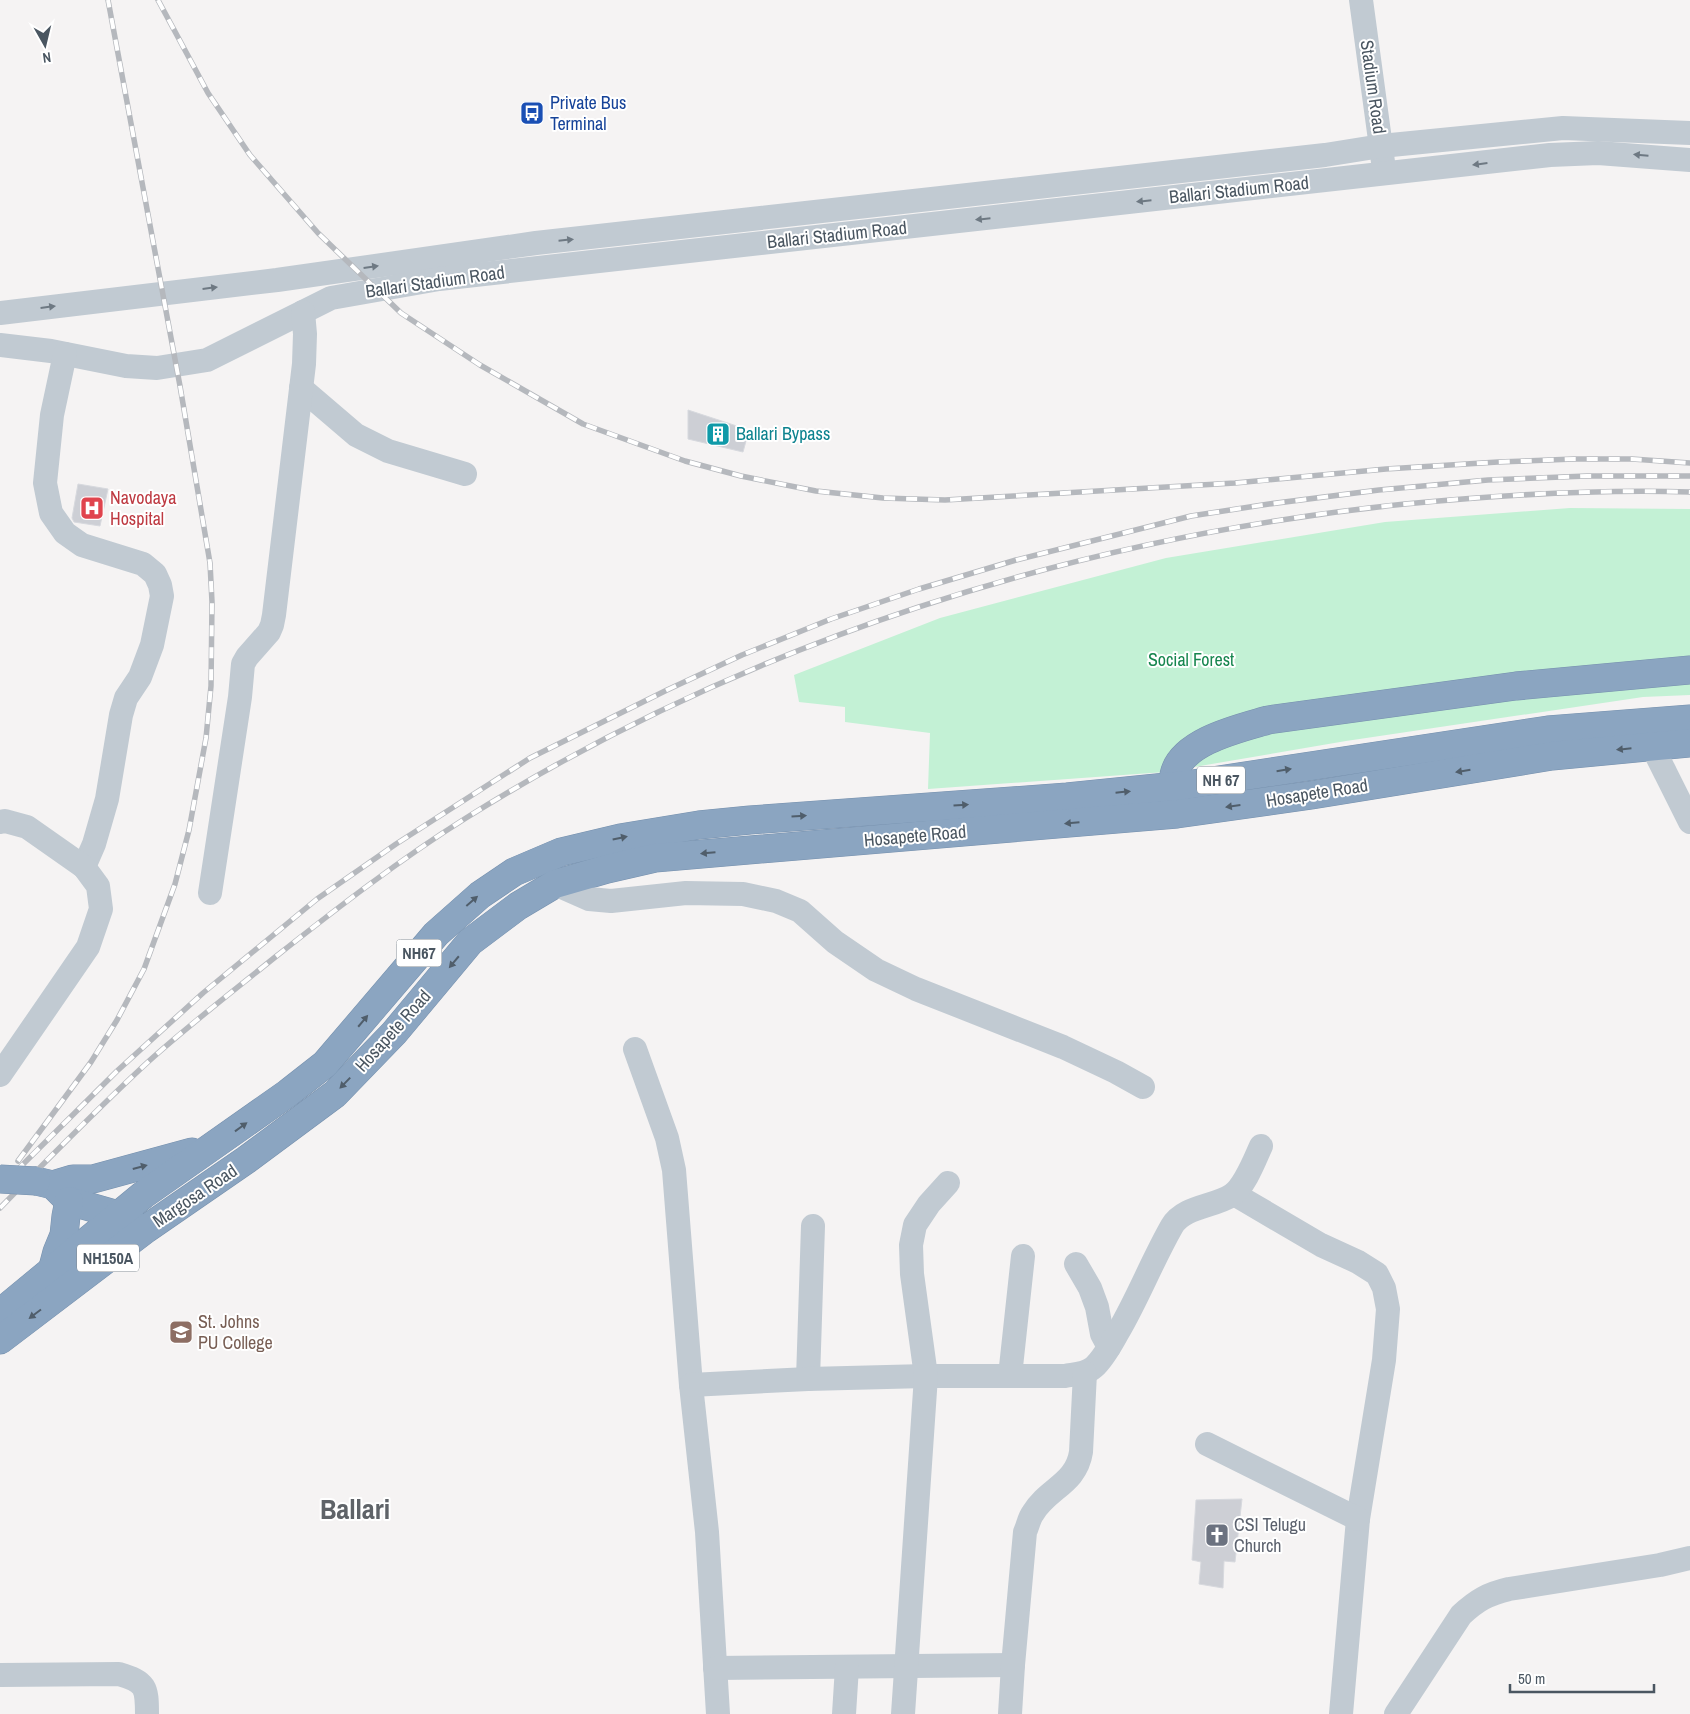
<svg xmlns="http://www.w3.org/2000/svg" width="1690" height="1714" font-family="'Archivo Narrow',sans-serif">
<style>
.green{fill:#c3f1d5}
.building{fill:#cdcfd5;stroke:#d7d9de}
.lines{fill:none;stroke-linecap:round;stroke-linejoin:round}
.highway-casing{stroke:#7690ad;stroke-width:29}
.minor{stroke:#c1cad2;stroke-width:24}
.highway{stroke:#8ba5c1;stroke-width:28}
.rail-casing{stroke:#b5b8bd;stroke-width:5.5}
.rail{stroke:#fff;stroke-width:4;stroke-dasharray:11;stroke-linecap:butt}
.highway-bridge-casing{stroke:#7690ad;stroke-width:29;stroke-linecap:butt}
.highway-bridge{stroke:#8ba5c1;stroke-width:28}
.oneway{fill:#6e7983}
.oneway2{fill:#505e6b}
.labels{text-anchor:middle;stroke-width:4;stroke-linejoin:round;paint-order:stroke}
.shield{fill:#fff;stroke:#808990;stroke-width:1}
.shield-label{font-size:16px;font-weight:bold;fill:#4a5661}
.street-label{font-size:18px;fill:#4a5661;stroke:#fff}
.transit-label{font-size:18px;fill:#164399;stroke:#fff;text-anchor:start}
.culture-label{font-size:18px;fill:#0d838f;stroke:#fff;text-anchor:start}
.health-label{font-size:18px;fill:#be3a42;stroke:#fff;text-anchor:start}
.park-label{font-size:18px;fill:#17864f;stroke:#fff}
.education-label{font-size:18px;fill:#785e54;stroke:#fff;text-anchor:start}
.worship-label{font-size:18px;fill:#5b616d;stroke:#fff;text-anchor:start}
.town-label{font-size:28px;font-weight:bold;fill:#5f6368;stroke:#fff}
</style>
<rect width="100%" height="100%" fill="#f5f3f3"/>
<!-- green -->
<path class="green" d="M1570 508 1690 509V695L1643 697 1346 741 1165 772 928 789 930 733 845 722V707L799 702 794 675 940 618 1166 558 1385 522Z"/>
<!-- building -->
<g class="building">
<path d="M688 410 749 430 743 452 688 439Z"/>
<path d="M78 484 108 489 100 526 74 522 72 518Z"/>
<path d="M1242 1499 1235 1562 1224 1561 1223 1588 1199 1584 1201 1562 1192 1560 1196 1500Z"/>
</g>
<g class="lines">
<!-- highway casing -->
<g class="highway-casing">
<g id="highway">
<path d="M1175 802C1174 793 1172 784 1174 775 1181 741 1241 728 1268 720L1516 686 1690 670"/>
<path d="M36 1181 53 1185 73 1179H93L192 1152"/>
<path d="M53 1185 69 1201 118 1215 131 1221"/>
<path d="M52 1271 57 1252 64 1235 66 1216 69 1201"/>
<path d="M0 1313 143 1195 288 1093 325 1064 436 934 480 895 514 872 561 852 620 838 699 825 750 820 1067 797 1186 785 1548 730 1690 719"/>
<path d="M0 1340 146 1229 246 1160 335 1094 394 1033 470 942 518 906 555 884 607 869 655 858 1177 814 1312 795 1552 756 1690 743"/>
</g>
</g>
<!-- minor -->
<g class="minor">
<path d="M1361 0 1383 162"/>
<path d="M0 313 277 280 536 243 1325 155 1381 146 1563 128 1690 133"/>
<path d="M0 345 51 351 126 366 157 368 207 360 331 298 439 279 1550 155 1598 153 1690 160"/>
<path d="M65 354 52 415 45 483 51 513 65 533 82 545 143 564 155 574 160 585 162 596 152 645 140 677 126 698 121 715 107 799 94 844 84 867"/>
<path d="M301 388 356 435 388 451 465 474"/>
<path d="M1652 746 1690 822"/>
<path d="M0 822 5 821 27 827 84 867 98 886 101 909 88 947 0 1075"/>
<path d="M555 884 589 899 611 901 686 893 743 894 776 901 800 911 835 942 876 970 916 989 1063 1047 1116 1072 1143 1087"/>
<path d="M210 893 240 697 243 664 247 657 269 632 272 625 274 615 304 364 305 334 303 312"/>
<path d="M635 1049 667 1138 674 1170 691 1385 707 1532 718 1714"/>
<path d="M1234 1194 1321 1245 1358 1262 1377 1274 1384 1288 1388 1309 1384 1360 1358 1519 1341 1714"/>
<path d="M1076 1264 1090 1288 1097 1307 1102 1334 1109 1347"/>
<path d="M1010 1376 1023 1256"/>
<path d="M808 1379 813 1226"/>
<path d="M691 1385 808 1379 926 1376H1065C1076 1374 1086 1374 1094 1367 1104 1358 1111 1344 1118 1332 1138 1298 1152 1261 1172 1226 1184 1206 1214 1207 1232 1195 1245 1186 1255 1159 1261 1146"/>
<path d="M1207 1444 1358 1519"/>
<path d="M715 1668 1013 1665"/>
<path d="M0 1675 119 1674C146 1682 147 1687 147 1714"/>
<path d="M844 1714 847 1667"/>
<path d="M903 1714 926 1376 912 1274 911 1245 915 1225 929 1204 948 1183"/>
<path d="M1010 1714 1013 1665 1025 1532C1028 1526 1029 1518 1033 1513 1048 1488 1076 1484 1081 1452L1085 1373"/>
<path d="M1396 1714 1461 1615C1477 1600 1488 1594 1509 1589L1660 1565 1690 1558"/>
</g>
<!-- highway -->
<use href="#highway" class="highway"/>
<!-- rail casing -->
<g class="rail-casing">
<g id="rail">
<path d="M158 0 208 93 250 155 318 233 401 313 480 365 583 424 685 461 741 476 816 491 883 498 945 500 1235 483 1386 469 1498 462 1574 459H1632L1690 463"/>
<path d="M18 1161 91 1062 117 1020 144 969 175 884 189 830 206 738 211 686 212 602 210 563 180 386 108 0"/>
<path d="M0 1187 117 1071 203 993 317 899 396 844 530 758 667 690 742 655 831 619 919 589 1016 560 1191 516 1269 504 1379 490 1488 480 1587 476H1690"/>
<path d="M0 1208C49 1158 98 1108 149 1061 189 1025 232 992 274 958 336 909 399 860 466 818 749 641 1074 538 1405 504 1500 495 1595 489 1690 492"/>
</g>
</g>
<!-- rail -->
<use href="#rail" class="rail"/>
<!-- highway-bridge casing -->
<g class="highway-bridge-casing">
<path id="highway-bridge" d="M0 1179 36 1181"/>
</g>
<!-- highway-bridge -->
<use href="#highway-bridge" class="highway-bridge"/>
</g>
<!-- one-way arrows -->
<defs><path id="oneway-solid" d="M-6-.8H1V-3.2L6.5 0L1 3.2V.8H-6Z" transform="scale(1.25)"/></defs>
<g class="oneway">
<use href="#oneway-solid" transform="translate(1641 155) rotate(-175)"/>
<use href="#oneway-solid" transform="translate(1480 164) rotate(173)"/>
<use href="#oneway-solid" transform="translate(1144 201) rotate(174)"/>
<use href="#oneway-solid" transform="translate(983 219) rotate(174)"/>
<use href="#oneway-solid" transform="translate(566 240) rotate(-6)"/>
<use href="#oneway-solid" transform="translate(371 267) rotate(-8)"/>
<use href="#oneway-solid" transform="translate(210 288) rotate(-7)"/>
<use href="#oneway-solid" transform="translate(48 307) rotate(-7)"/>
</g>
<g class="oneway2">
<use href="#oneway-solid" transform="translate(1624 749) rotate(174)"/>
<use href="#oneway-solid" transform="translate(1284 770) rotate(-9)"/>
<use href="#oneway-solid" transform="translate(1463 771) rotate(171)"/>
<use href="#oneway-solid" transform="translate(1123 792) rotate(-6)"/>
<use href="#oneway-solid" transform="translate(961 805) rotate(-4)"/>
<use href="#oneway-solid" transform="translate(1233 806) rotate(172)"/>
<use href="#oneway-solid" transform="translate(799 816) rotate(-4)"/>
<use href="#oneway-solid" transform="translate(1072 823) rotate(175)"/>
<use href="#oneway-solid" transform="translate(620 838) rotate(-12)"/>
<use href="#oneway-solid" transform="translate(708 853) rotate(175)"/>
<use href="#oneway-solid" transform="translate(472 901) rotate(-41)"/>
<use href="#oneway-solid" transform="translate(454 962) rotate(130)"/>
<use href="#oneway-solid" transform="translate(363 1021) rotate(-50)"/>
<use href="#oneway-solid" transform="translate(345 1083) rotate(134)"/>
<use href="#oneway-solid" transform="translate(241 1127) rotate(-36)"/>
<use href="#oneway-solid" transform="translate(140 1167) rotate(-15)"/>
<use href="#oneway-solid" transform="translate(35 1314) rotate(143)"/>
</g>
<!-- icons -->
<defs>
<g id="bus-square" transform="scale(1.25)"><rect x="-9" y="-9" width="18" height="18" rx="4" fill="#1a4fb4" stroke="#fff"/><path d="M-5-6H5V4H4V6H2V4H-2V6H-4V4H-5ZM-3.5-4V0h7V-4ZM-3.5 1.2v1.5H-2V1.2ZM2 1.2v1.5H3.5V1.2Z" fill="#fff"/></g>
<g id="building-square" transform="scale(1.25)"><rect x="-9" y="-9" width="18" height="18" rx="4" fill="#0f9aa8" stroke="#fff"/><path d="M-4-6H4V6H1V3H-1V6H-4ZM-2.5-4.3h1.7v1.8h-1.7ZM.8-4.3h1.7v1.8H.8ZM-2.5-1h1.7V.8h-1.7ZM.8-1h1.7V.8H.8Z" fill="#fff"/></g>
<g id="hospital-square" transform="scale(1.25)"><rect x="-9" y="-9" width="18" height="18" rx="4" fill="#e0444e" stroke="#fff"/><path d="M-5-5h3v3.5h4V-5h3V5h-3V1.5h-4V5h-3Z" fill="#fff"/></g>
<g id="university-square" transform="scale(1.25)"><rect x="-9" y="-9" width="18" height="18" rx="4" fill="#8d6e63" stroke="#fff"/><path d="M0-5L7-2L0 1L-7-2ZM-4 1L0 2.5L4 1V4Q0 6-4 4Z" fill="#fff"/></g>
<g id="church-square" transform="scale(1.25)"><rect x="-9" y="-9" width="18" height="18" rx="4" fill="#6b7280" stroke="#fff"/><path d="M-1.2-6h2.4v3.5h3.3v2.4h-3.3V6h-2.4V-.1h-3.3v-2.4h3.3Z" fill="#fff"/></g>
</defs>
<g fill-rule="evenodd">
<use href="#bus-square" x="532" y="113"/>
<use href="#building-square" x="718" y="434"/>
<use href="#hospital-square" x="92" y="508"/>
<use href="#university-square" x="181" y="1332"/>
<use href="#church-square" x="1217" y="1535"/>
</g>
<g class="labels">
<!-- shield labels -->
<g class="shield">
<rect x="1197" y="766.5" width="48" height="27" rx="4"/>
<rect x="396.5" y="939.5" width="45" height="27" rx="4"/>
<rect x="77" y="1244.5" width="62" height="27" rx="4"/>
</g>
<g class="shield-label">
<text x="1221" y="786">NH 67</text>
<text x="419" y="959">NH67</text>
<text x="108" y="1264">NH150A</text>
</g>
<!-- street labels -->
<g class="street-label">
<text transform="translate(1373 87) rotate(82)" y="6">Stadium Road</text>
<text transform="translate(1239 190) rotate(-6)" y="6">Ballari Stadium Road</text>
<text transform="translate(837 235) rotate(-6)" y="6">Ballari Stadium Road</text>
<text transform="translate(435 282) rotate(-8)" y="6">Ballari Stadium Road</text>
<text transform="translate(1317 793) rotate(-9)" y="6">Hosapete Road</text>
<text transform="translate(915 836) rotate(-5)" y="6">Hosapete Road</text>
<text transform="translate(393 1031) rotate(-48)" y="6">Hosapete Road</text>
<text transform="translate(195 1196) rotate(-34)" y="6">Margosa Road</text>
</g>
<!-- transit labels -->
<g class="transit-label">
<text x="550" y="109">Private Bus<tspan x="550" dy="21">Terminal</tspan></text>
</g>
<!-- culture labels -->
<g class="culture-label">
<text x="736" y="440">Ballari Bypass</text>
</g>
<!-- health labels -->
<g class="health-label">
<text x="110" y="504">Navodaya<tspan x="110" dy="21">Hospital</tspan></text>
</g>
<!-- park labels -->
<g class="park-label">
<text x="1191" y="666">Social Forest</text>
</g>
<!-- education labels -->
<g class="education-label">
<text x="198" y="1328">St. Johns<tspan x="198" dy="21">PU College</tspan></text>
</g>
<!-- worship labels -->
<g class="worship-label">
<text x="1234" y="1531">CSI Telugu<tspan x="1234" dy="21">Church</tspan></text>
</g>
<!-- town labels -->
<g class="town-label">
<text x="355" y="1519">Ballari</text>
</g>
</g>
<!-- north arrow -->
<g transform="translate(45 45) rotate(172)" stroke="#ffffff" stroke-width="4" paint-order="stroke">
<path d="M0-4L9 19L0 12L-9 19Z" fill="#4a5661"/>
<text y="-8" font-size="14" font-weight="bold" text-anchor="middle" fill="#4a5661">N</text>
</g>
<!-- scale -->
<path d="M1510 1684v8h144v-8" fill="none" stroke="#4a5661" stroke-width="2.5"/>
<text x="1518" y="1684" font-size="15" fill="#4a5661" stroke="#ffffff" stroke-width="4" paint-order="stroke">50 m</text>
</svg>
